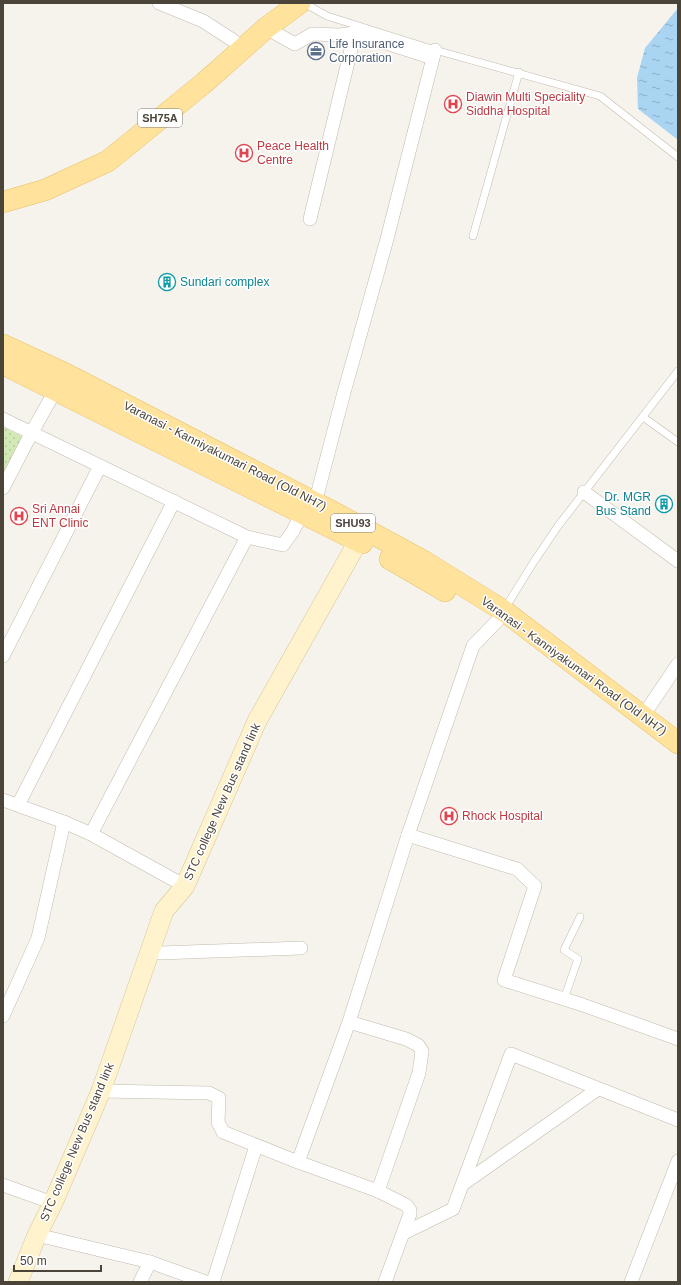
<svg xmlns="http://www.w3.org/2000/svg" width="681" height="1285" font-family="Helvetica,sans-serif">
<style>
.green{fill:url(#green-dots)}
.water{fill:url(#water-ripples)}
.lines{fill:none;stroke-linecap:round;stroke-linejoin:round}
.lane-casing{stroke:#c2bbae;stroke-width:8}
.street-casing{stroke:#c2bbae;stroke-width:14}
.secondary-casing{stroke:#d6c79b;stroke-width:20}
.primary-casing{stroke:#e6c16a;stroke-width:22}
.lane{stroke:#fff;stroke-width:7}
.street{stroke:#fff;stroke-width:13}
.secondary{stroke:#fff3cd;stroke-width:19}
.primary{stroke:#ffe39c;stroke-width:21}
.labels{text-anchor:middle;stroke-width:3;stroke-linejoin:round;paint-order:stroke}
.shield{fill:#fff;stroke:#817c74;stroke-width:1}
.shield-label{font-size:11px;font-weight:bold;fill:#4b4439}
.service-label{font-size:12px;fill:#4e5e75;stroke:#fff;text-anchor:start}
.health-label{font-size:12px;fill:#be3a42;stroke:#fff;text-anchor:start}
.culture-label{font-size:12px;fill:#0d838f;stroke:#fff;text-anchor:start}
.street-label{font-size:12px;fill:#4b4439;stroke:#fff}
</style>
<defs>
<pattern id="green-dots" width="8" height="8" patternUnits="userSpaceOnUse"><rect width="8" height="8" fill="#d2eab5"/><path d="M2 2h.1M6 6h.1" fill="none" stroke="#b6ca9c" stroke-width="1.8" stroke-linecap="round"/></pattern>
<pattern id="water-ripples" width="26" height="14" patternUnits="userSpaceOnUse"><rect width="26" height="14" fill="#a9d4f2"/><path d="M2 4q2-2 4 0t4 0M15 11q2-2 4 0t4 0" fill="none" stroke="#8caec5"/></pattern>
</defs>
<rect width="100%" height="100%" fill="#f6f3ec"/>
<!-- green -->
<path class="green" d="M3 427 23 437 3 475Z"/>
<!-- water -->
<path class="water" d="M678 8V140L638 109 637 78 645 48Z"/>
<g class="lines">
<!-- lane casing -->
<g class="lane-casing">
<g id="lane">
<path d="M304 3 327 16 435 50 600 96 678 157"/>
<path d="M473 236 519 72"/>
<path d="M643 417 678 442"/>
<path d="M504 610 533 563 558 526 678 371"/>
<path d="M564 999 578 959 564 950 580 917"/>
</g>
</g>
<!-- street casing -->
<g class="street-casing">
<g id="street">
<path d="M159 3 203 21 234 41"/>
<path d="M266 28 295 44 312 34 339 35 355 33 310 219"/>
<path d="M355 33 433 58"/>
<path d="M3 419 247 537 91 834"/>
<path d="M3 488 32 432 59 384"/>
<path d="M584 492 678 561"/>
<path d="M315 503 343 396 387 239 435 50"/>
<path d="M247 537 283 545 293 531 302 513"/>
<path d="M3 656 100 466"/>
<path d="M643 716 678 664"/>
<path d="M3 800 64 822 91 834 185 886"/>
<path d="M18 805 174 501"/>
<path d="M408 835 517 869 535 886 504 980 583 1005 678 1039"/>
<path d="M160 953 301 948"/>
<path d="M3 1016 38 938 64 822"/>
<path d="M349 1022 406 1039 418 1045 422 1051 419 1073 378 1191"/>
<path d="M101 1091 209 1093 219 1098 218 1122 223 1132 298 1162 378 1191 406 1205 410 1210V1214L385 1282"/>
<path d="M298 1162 349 1022 408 835 473 646 497 621 504 611"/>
<path d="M463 1184 598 1089"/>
<path d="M3 1185 53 1203"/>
<path d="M404 1233 453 1209 511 1054 678 1120"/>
<path d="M37 1235 150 1262 206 1282"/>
<path d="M140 1282 150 1262"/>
<path d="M213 1282 256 1146"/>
<path d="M631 1282 678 1161"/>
</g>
</g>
<!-- secondary casing -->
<g class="secondary-casing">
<path id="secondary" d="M18 1282 37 1235 53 1203 101 1091 164 911 185 886 257 721 365 529"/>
</g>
<!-- primary casing -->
<g class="primary-casing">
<g id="primary">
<path d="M3 202 45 190 108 161 204 83 266 28 300 3"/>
<path d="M3 345 66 374 333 512 425 562 504 611 678 743"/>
<path d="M3 364 362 543"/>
<path d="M390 559 445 591"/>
</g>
</g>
<!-- lane -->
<use href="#lane" class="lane"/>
<!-- street -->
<use href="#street" class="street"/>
<!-- secondary -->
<use href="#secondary" class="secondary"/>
<!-- primary -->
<use href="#primary" class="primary"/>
</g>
<!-- icons -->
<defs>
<g id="office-ring" transform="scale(0.9)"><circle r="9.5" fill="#fff" stroke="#5c6f8a" stroke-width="1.5"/><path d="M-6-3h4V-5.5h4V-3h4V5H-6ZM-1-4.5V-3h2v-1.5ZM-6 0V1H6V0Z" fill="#5c6f8a"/></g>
<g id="hospital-ring" transform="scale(0.9)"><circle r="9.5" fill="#fff" stroke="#e0444e" stroke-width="1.5"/><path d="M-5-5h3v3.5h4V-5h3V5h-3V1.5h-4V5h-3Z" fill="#e0444e"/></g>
<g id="building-ring" transform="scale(0.9)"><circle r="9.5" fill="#fff" stroke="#0f9aa8" stroke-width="1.5"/><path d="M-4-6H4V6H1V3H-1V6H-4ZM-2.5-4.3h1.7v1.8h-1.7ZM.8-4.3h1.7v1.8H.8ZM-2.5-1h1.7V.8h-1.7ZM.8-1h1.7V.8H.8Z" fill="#0f9aa8"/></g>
</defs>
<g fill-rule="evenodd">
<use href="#office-ring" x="316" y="51"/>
<use href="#hospital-ring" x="453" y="104"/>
<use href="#hospital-ring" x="244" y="153"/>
<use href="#building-ring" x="167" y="282"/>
<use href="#building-ring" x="664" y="504"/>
<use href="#hospital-ring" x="19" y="516"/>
<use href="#hospital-ring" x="449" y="816"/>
</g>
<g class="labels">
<!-- shield labels -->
<g class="shield">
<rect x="138" y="109" width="44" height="18" rx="3"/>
<rect x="331" y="514" width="44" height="18" rx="3"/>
</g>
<g class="shield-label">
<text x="160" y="122">SH75A</text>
<text x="353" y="527">SHU93</text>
</g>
<!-- service labels -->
<g class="service-label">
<text x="329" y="48">Life Insurance<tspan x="329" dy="14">Corporation</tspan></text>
</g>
<!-- health labels -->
<g class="health-label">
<text x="466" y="101">Diawin Multi Speciality<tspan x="466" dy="14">Siddha Hospital</tspan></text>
<text x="257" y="150">Peace Health<tspan x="257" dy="14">Centre</tspan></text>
<text x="32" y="513">Sri Annai<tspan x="32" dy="14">ENT Clinic</tspan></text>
<text x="462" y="820">Rhock Hospital</text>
</g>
<!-- culture labels -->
<g class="culture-label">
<text x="180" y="286">Sundari complex</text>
<text x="651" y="501" text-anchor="end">Dr. MGR<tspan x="651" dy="14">Bus Stand</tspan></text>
</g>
<!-- street labels -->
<g class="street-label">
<text transform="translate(225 456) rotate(27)" y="4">Varanasi - Kanniyakumari Road (Old NH7)</text>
<text transform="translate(574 666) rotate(36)" y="4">Varanasi - Kanniyakumari Road (Old NH7)</text>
<text transform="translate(222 802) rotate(-66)" y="4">STC college New Bus stand link</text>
<text transform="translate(77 1142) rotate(-67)" y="4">STC college New Bus stand link</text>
</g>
</g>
<!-- border -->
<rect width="681" height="1285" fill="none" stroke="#4b4439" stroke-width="8"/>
<!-- scale -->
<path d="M14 1265v6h87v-6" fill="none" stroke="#4b4439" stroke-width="2"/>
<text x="20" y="1265" font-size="12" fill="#4b4439" stroke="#ffffff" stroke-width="3" paint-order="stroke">50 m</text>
</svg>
